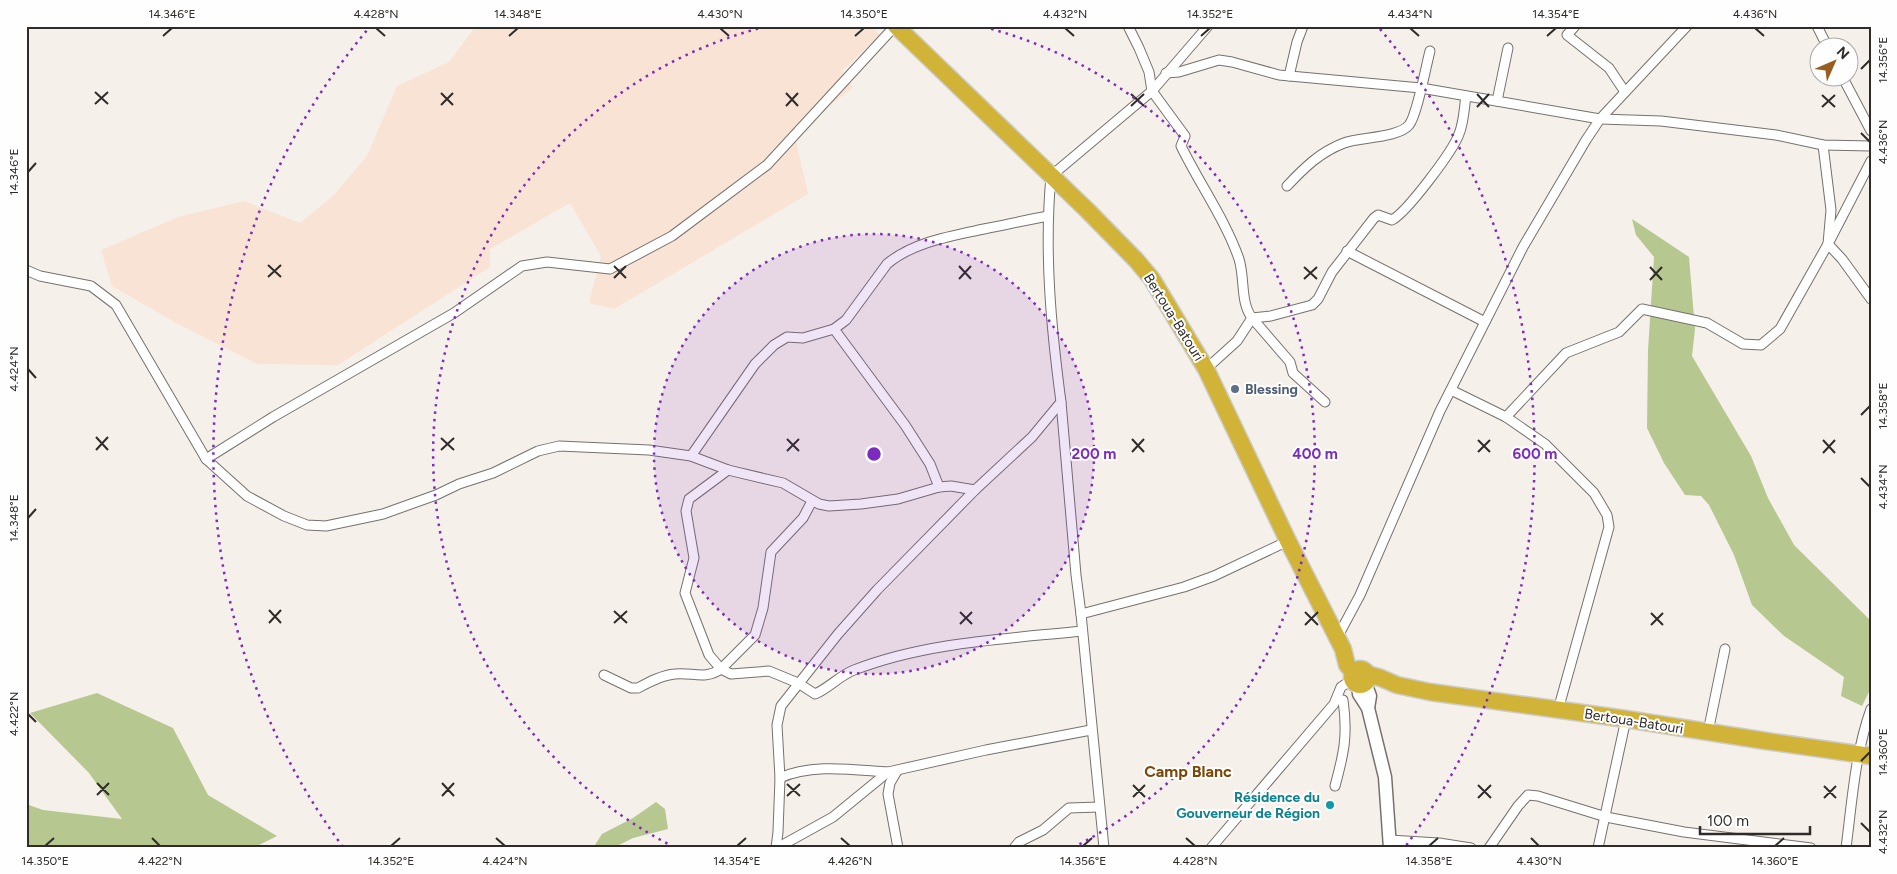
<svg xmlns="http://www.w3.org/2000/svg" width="1897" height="874" font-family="Figtree,sans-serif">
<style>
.industrial{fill:#f8e3d5}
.green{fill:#b6c890}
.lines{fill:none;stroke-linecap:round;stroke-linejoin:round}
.street-casing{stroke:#76716d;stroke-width:11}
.secondary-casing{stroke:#76716d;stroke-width:15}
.highway-casing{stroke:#cdcccc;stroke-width:19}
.street{stroke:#fff;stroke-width:9}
.secondary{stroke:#fff;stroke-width:12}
.highway{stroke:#d1b437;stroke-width:16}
.ticks{fill:none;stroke:#2e2b29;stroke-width:2}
.ring{fill:none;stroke:#7b2cbf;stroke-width:2.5;stroke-dasharray:2.5 5}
.service-dot{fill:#5c6f8a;stroke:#fefefe;stroke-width:2}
.culture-dot{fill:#0f9aa8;stroke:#fefefe;stroke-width:2}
.labels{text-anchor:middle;stroke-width:4;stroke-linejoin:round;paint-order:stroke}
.street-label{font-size:14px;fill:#2e2b29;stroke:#fefefe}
.service-label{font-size:14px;font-weight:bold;fill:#4e5e75;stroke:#fefefe;text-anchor:start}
.culture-label{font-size:14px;font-weight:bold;fill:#0d838f;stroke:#fefefe;text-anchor:end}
.quarter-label{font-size:16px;font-weight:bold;fill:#7c4707;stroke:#fefefe}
.centre{fill:#7b2cbf;stroke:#fefefe;stroke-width:2.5}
.ring-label{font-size:15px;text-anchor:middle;font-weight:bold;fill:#7b2cbf;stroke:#fefefe;stroke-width:4;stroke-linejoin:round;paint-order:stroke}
.neatline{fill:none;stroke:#2e2b29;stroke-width:2}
.ticks-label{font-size:12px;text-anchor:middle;fill:#2e2b29}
</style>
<rect width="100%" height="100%" fill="#f6f0eb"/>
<!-- industrial -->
<path class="industrial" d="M476 26H872L880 35 842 71 853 88 794 132 808 194 614 309 589 303 601 256 570 203 490 249V267L338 365 257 364 178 324 112 286 101 250 178 217 244 201 300 223 333 196 367 156 397 86 449 62Z"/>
<!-- green -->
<g class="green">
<path d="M1632 219 1689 257 1695 329 1692 356 1751 456 1768 498 1794 545 1871 621V688L1862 706 1841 696 1844 677 1784 636 1752 605 1734 555 1709 505 1701 496 1685 495 1664 463 1647 428 1648 350 1654 257 1636 235Z"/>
<path d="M97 693 173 728 208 795 277 836 253 848H26V804L43 810 122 819 89 773 30 713Z"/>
<path d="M656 802 665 809 668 829 633 838 613 848H593L602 834 633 818Z"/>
</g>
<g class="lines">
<!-- street casing -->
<g class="street-casing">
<g id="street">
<path d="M1128 26 1139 48 1149 72 1152 91 1185 136 1181 146C1199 183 1226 221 1239 259 1245 278 1240 302 1252 318L1237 341 1206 369"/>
<path d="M1575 26 1567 35 1609 68 1625 92"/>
<path d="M1817 26 1828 48"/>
<path d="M1166 73 1179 72 1219 60 1232 62 1279 75 1421 88 1600 119 1661 121 1776 135 1823 145 1871 146"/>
<path d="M1289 76 1297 42 1303 26"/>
<path d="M1843 78 1871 131"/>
<path d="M1497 101 1508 48"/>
<path d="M1823 145 1831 210 1828 244 1842 259 1871 299"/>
<path d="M1287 186C1304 168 1320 152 1344 143 1361 137 1398 138 1409 125 1417 115 1426 66 1430 51"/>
<path d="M1347 251 1485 322"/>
<path d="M26 270 40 276 91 286 116 305 206 459 247 496 284 516 307 525 326 526 383 514 436 495 459 484 493 473 538 451 559 446 649 450 691 456 728 470 783 483 819 504 829 506 861 504 898 499 939 487 951 486 975 490"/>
<path d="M834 329 905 425 930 464 939 487"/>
<path d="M1451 390 1506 417 1545 444 1594 493 1607 515 1609 527 1558 710"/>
<path d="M1061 402 1076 575 1081 614 1104 848"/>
<path d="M1325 402 1293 373 1290 362 1252 318 1271 316 1312 305 1318 299 1332 272 1374 218 1378 215 1392 220C1407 212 1453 151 1459 134 1464 122 1464 109 1466 96"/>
<path d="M1506 417 1566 353 1619 332 1642 309 1707 323 1743 344 1761 345 1780 329 1828 244 1871 161"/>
<path d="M691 456 755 364 774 345 787 337 803 338 834 329 846 320 887 264C913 242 951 236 984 229 1005 225 1026 220 1048 216"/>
<path d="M206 459 273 417 454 313 522 266 547 262 610 269 672 236 767 165 895 26"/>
<path d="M728 470 689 499 686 511 694 558 685 593 709 655 721 669 731 674 769 671 798 683 815 694C829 688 839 676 854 670 926 642 1006 639 1082 631"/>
<path d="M1081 614 1184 587 1214 576 1288 541"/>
<path d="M1337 638 1360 595 1440 411 1523 247 1586 140 1600 119 1687 26"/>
<path d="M604 675 631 688H638C649 682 662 675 675 674 692 672 705 680 721 669L755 635 763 608 771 552 803 518 812 501"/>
<path d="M1708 732 1725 649"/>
<path d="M897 771 890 783 888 794 898 848"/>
<path d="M780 778C811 763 855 770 888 772"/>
<path d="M1335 786C1344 753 1348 735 1343 700"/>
<path d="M1389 840 1439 843 1471 848"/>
<path d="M776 848 778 832 780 778 777 725 781 706 838 634 877 590 975 490 1032 437 1061 402C1051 327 1044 252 1051 176L1152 91 1208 26"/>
<path d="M777 848 833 817 888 772 986 750 1091 730"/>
<path d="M1014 848 1019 842 1043 830 1069 808 1099 807"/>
<path d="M1211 848 1334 704 1341 687 1353 679"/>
<path d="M1489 848 1518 806 1528 795 1538 796 1606 817 1684 832 1811 848"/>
<path d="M1598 848 1626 719"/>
<path d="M1846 848C1852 802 1855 753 1871 709"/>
</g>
</g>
<!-- secondary casing -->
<g class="secondary-casing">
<g id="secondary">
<path d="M1365 683 1370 696 1368 708"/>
<path d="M1358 685 1359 694 1368 708 1385 777 1390 848"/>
</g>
</g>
<!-- highway casing -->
<g class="highway-casing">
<g id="highway">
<path d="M896 26 1088 211 1136 260 1152 279 1206 369 1288 541 1343 649 1347 665 1354 673"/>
<circle cx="1360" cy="677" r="8"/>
<path d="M1367 674 1381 678 1397 685 1430 692 1626 719 1766 741 1871 756"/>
</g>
</g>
<!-- street -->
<use href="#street" class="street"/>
<!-- secondary -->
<use href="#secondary" class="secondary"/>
<!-- highway -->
<use href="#highway" class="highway"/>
</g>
<!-- ticks -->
<path class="ticks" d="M376 28 385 36M720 28 729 36M1065 28 1074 36M1410 28 1419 36M1755 28 1764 36M163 36 172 28M509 36 518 28M855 36 864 28M1201 36 1210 28M1547 36 1556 28M1861 69 1870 60M95 92 108 104M441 93 453 105M786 93 798 106M1131 94 1144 106M1477 94 1489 107M1822 95 1835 107M95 104 108 92M441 105 453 93M786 106 798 93M1131 106 1144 94M1477 107 1489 94M1822 107 1835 95M1861 133 1870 142M28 172 36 163M268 265 281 277M614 266 626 278M959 266 971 279M1304 267 1317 279M1650 267 1662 280M268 277 281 265M614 278 626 266M959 279 971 266M1304 279 1317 267M1650 280 1662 267M28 369 36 378M1861 415 1870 406M96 437 108 450M441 438 454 450M787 439 799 451M1132 439 1144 452M1478 440 1490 452M1823 440 1835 453M96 450 108 437M441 450 454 438M787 451 799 439M1132 452 1144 439M1478 452 1490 440M1823 453 1835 440M1861 478 1870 487M28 518 36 509M269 610 281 623M614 611 627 623M960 612 972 624M1305 612 1318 625M1651 613 1663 625M269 623 281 610M614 623 627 611M960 624 972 612M1305 625 1318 612M1651 625 1663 613M28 714 36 722M1861 761 1870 752M97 783 109 795M442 783 454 796M787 784 800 796M1133 785 1145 797M1478 785 1491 798M1824 786 1836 798M97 795 109 783M442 796 454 783M787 796 800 784M1133 797 1145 785M1478 798 1491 785M1824 798 1836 786M1861 823 1870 832M152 838 160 846M496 838 505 846M841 838 850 846M1186 838 1195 846M1531 838 1539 846M45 846 54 838M391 846 400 838M737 846 746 838M1083 846 1092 838M1429 846 1438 838M1775 846 1784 838"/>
<!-- distance rings -->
<circle cx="874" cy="454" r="220" fill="#7b2cbf" fill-opacity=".12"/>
<g class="ring">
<circle cx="874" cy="454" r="220"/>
<path d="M674 847A441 441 0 0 1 764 27M984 27A441 441 0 0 1 1074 847"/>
<path d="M343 847A661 661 0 0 1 368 29M1380 29A661 661 0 0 1 1405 847"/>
</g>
<!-- markers -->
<circle class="service-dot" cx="1235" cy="389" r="5"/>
<circle class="culture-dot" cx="1330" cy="805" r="5"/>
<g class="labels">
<!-- street labels -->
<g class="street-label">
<text transform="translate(1174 317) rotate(58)" y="5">Bertoua-Batouri</text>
<text transform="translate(1634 721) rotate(9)" y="5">Bertoua-Batouri</text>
</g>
<!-- service labels -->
<g class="service-label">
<text x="1245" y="394">Blessing</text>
</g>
<!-- culture labels -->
<g class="culture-label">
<text x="1320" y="802">Résidence du<tspan x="1320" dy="16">Gouverneur de Région</tspan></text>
</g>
<!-- quarter labels -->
<g class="quarter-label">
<text x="1188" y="777">Camp Blanc</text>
</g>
</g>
<circle cx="874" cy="454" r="8" class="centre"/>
<g class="ring-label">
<text x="1094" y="459">200 m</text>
<text x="1315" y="459">400 m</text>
<text x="1535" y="459">600 m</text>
</g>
<!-- border -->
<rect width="1897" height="874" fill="none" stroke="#fefefe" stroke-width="55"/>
<!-- north arrow -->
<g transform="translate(1834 62) rotate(45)"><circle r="24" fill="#fefefe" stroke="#abaaa9"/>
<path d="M0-4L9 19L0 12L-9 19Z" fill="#995e1f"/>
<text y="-8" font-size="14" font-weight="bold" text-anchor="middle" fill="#2e2b29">N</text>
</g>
<!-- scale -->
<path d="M1700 826v8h110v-8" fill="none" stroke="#2e2b29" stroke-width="2.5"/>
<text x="1707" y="826" font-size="15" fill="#2e2b29" stroke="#fefefe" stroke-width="4" paint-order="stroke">100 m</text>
<rect x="28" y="28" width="1842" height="818" class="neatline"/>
<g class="ticks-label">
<text x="172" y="18">14.346°E</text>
<text x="376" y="18">4.428°N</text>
<text x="518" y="18">14.348°E</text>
<text x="720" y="18">4.430°N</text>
<text x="864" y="18">14.350°E</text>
<text x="1065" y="18">4.432°N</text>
<text x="1210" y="18">14.352°E</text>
<text x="1410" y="18">4.434°N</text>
<text x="1556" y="18">14.354°E</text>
<text x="1755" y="18">4.436°N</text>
<text transform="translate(1883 60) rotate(-90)" y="4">14.356°E</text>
<text transform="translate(1883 142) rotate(-90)" y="4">4.436°N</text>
<text transform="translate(14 172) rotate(-90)" y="4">14.346°E</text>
<text transform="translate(14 369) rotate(-90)" y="4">4.424°N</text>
<text transform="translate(1883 406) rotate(-90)" y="4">14.358°E</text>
<text transform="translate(1883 487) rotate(-90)" y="4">4.434°N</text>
<text transform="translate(14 518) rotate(-90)" y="4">14.348°E</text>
<text transform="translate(14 714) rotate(-90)" y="4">4.422°N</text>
<text transform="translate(1883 752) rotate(-90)" y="4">14.360°E</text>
<text transform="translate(1883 832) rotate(-90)" y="4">4.432°N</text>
<text x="45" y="865">14.350°E</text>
<text x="160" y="865">4.422°N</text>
<text x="391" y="865">14.352°E</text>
<text x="505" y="865">4.424°N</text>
<text x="737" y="865">14.354°E</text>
<text x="850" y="865">4.426°N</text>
<text x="1083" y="865">14.356°E</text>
<text x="1195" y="865">4.428°N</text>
<text x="1429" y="865">14.358°E</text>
<text x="1539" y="865">4.430°N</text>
<text x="1775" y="865">14.360°E</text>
</g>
</svg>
